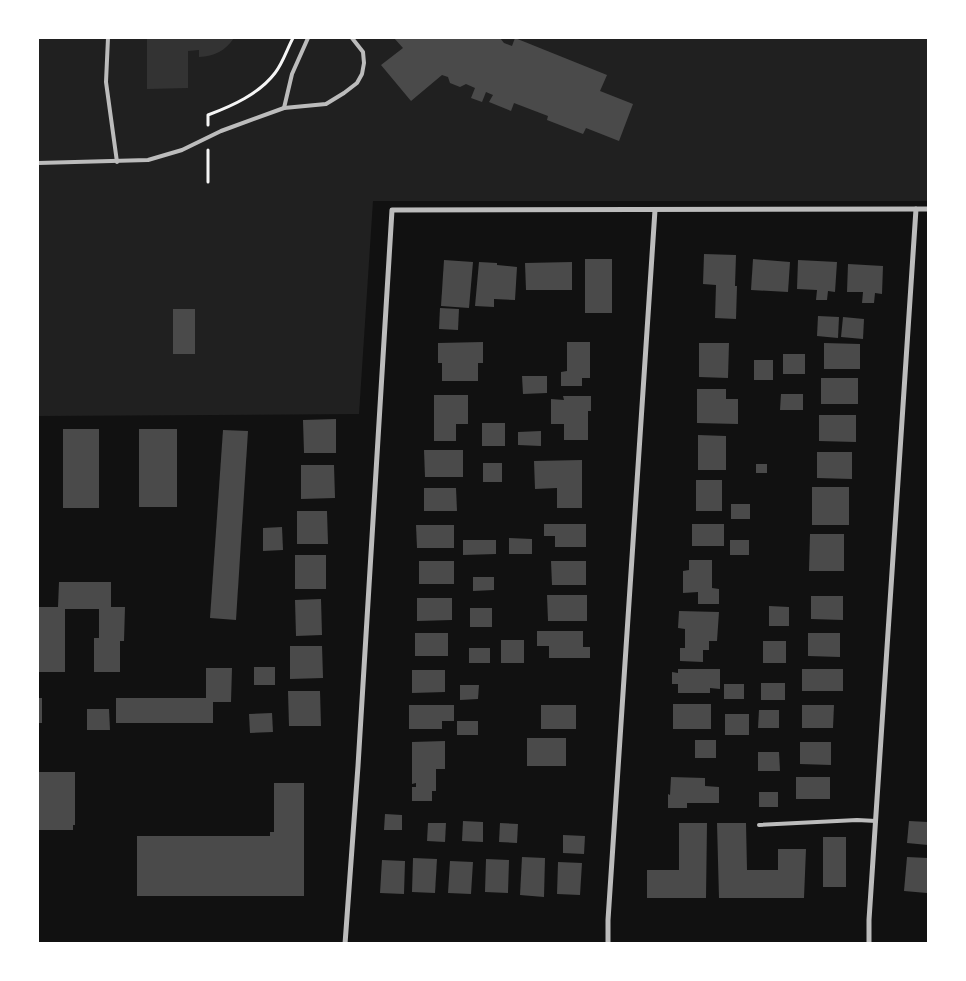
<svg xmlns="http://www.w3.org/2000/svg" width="966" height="981" font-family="'Zilla Slab',serif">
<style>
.green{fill:#202020}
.water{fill:#333}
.building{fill:#4a4a4a}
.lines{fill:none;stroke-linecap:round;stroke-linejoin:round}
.path{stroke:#f5f5f5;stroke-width:3}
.service{stroke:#bcbcbc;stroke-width:4}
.minor{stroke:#bcbcbc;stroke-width:5}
</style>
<rect width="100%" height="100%" fill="#111"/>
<!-- green -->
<path class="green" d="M38 38H928V201H373L359 414 38 416Z"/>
<!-- water -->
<path class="water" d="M147 38H234C225 51 215 56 199 57V50L188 51V88L147 89Z"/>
<!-- building -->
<g class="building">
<path d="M394 38H500L504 43 512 46 515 38 607 75 600 91 633 104 619 141 586 128 583 134 547 120 548 116 514 103 511 111 489 102 493 95 486 92 482 102 471 98 475 88 466 84 460 87 450 83 448 77 442 75 411 101 381 65 403 48Z"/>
<path d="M704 254 736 255 735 286H737L736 319 715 318 716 285 703 284Z"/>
<rect x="585" y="259" width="27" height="54"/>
<path d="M753 259 790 262 788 292 751 290Z"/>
<path d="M444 260 473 262 469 308 441 306Z"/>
<path d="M798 260 837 262 835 292 828 291 827 300H816L817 290 797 289Z"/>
<path d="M479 262 497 263V265L517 267 515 300 494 299V307L475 306Z"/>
<path d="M572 262V290H526L525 263Z"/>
<path d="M848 264 883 266 882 294 875 293 874 303H862L863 292H847Z"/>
<path d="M440 308 459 309 458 330 439 329Z"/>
<rect x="173" y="309" width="22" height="45"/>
<path d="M818 316 839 317 838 338 817 336Z"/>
<path d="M843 317 864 319 863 339 841 337Z"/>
<path d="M483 342V363H478V381H442V363H438V343Z"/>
<path d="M567 342H590V378H582V386H561V372L567 371Z"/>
<path d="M699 343H729L728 378 699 377Z"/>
<path d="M824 343 860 344V369H824Z"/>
<rect x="783" y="354" width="22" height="20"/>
<rect x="754" y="360" width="19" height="20"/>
<path d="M522 376H547V393L523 394Z"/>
<rect x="821" y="378" width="37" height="26"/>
<path d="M697 389H726V399H738V424L697 423Z"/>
<path d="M781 394H803V410H780Z"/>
<path d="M434 395H468V424H456V441H434Z"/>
<path d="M563 396H591V411H588V440H564V424H551V399L564 400Z"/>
<path d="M819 415H856V442L819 441Z"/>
<path d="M336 419V453H304L303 420Z"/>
<rect x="482" y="423" width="23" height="23"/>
<rect x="63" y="429" width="36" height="79"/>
<rect x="139" y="429" width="38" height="78"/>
<path d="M223 430 248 431 236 620 210 618Z"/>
<path d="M541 431V446L518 445V432Z"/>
<path d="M698 435 726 436V470H698Z"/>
<path d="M424 450H463V477H425Z"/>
<path d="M817 452H852V479L817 478Z"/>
<path d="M582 460V508H557V488L535 489 534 461Z"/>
<rect x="483" y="463" width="19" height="19"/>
<rect x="756" y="464" width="11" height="9"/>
<path d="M301 465H334L335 498 301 499Z"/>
<rect x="696" y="480" width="26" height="31"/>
<rect x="812" y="487" width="37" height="38"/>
<path d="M424 488H456L457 511H424Z"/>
<rect x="731" y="504" width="19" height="15"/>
<path d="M297 511H327L328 544H297Z"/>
<path d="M544 524H586V547H555V536H544Z"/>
<rect x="692" y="524" width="32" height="22"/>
<path d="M416 525H454V548H417Z"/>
<path d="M282 527 283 550 263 551V528Z"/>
<path d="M810 534H844V571H809Z"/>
<path d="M509 538 532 539V554H509Z"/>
<path d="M463 540H496V554L463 555Z"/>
<rect x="730" y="540" width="19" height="15"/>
<rect x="295" y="555" width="31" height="34"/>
<path d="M689 560H712V588L719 589V604H698V592L683 593V571L689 570Z"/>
<rect x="419" y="561" width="35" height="23"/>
<path d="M551 561H586V585H552Z"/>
<path d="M473 577H494V590L473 591Z"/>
<path d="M59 582H111V607H125L124 641H120V672H94V638H99V609H65V672H39V607H58Z"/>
<path d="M547 595H587V621H548Z"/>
<path d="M811 596H843V620L811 619Z"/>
<path d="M417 598H452V620L417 621Z"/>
<path d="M321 599 322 635 296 636 295 600Z"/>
<path d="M769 606 789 607V626H769Z"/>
<rect x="470" y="608" width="22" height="19"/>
<path d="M679 611 719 612 717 641H709V650H703V662L680 661V648H685V629L678 628Z"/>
<path d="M537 631H583V647H590V658H549V646H537Z"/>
<rect x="415" y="633" width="33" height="23"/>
<path d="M808 633H840V657L808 656Z"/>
<rect x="501" y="640" width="23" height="23"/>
<rect x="763" y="641" width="23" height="22"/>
<path d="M290 646H322L323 678 290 679Z"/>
<rect x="469" y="648" width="21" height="15"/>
<rect x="254" y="667" width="21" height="18"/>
<path d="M206 668H232L231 702H213V723H116V698H206Z"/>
<path d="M678 669H720V689L710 688V693H678V684H672V672L678 673Z"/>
<rect x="802" y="669" width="41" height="22"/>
<path d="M412 670H445V692L412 693Z"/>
<rect x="761" y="683" width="24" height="17"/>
<rect x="724" y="684" width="20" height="15"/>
<path d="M460 685H479L478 699 460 700Z"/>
<path d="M288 691H320L321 726H289Z"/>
<rect x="38" y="698" width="4" height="25"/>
<rect x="673" y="704" width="38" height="25"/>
<path d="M409 705H454V721H442V729H409Z"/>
<rect x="541" y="705" width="35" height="24"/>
<path d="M802 705H834L833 728H802Z"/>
<path d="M87 709H109L110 730H87Z"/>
<path d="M759 710H779V728H758Z"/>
<path d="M272 713 273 732 250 733 249 714Z"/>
<rect x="725" y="714" width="24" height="21"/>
<rect x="457" y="721" width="21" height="14"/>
<rect x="527" y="738" width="39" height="28"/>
<rect x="695" y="740" width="21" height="18"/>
<path d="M445 741V769H436V791H432V801H412V787H416V783L412 784V742Z"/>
<path d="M800 742H831V765L800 764Z"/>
<path d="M758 752H779L780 771H758Z"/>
<path d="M38 772H75V825H73V830H38Z"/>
<path d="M671 777 705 778V786L719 787V803H687V808H668V794L670 795Z"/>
<rect x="796" y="777" width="34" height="22"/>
<path d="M274 783H304V896H137V836H270V832H274Z"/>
<rect x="759" y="792" width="19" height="15"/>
<path d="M385 814 402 815V830H384Z"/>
<path d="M463 821 483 822V842L462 841Z"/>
<path d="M909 821 928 822V845L907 843Z"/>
<path d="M428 823H446L445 842 427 841Z"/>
<path d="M500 823 518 824 517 843 499 842Z"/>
<path d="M679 823H707L706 898H647V870H679Z"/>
<path d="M717 823H746L747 870H778V849H806L804 898H719Z"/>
<path d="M563 835 585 836 584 854 563 853Z"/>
<rect x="823" y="837" width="23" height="50"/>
<path d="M522 857 545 858 544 897 520 895Z"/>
<path d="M907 857 928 858 927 893 904 891Z"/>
<path d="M413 858 437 859 435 893 412 892Z"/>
<path d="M486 859 509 860 508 893 485 892Z"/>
<path d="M382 860 405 861 404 894 380 893Z"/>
<path d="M450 861 473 862 471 894 448 893Z"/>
<path d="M558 862 582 863 580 895 557 894Z"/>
</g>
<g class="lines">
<!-- path -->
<g class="path">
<path d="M208 125V115C232 106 259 94 275 73 283 63 287 49 293 38"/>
<path d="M208 150V182"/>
</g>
<!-- service -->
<g class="service">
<path d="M108 38 106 82 117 162"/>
<path d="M284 108 292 74 308 38"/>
<path d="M38 163 148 160 182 150 221 131 284 108 326 104 344 93 357 83 362 74 364 63 363 52 352 38"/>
<path d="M759 825 857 820 876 821"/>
</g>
<!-- minor -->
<g class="minor">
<path d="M345 944 358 766 392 210 928 209"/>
<path d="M608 944V920L655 210"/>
<path d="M869 944V920L916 209"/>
</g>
</g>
<!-- border -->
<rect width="966" height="981" fill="none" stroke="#ffffff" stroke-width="78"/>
</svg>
